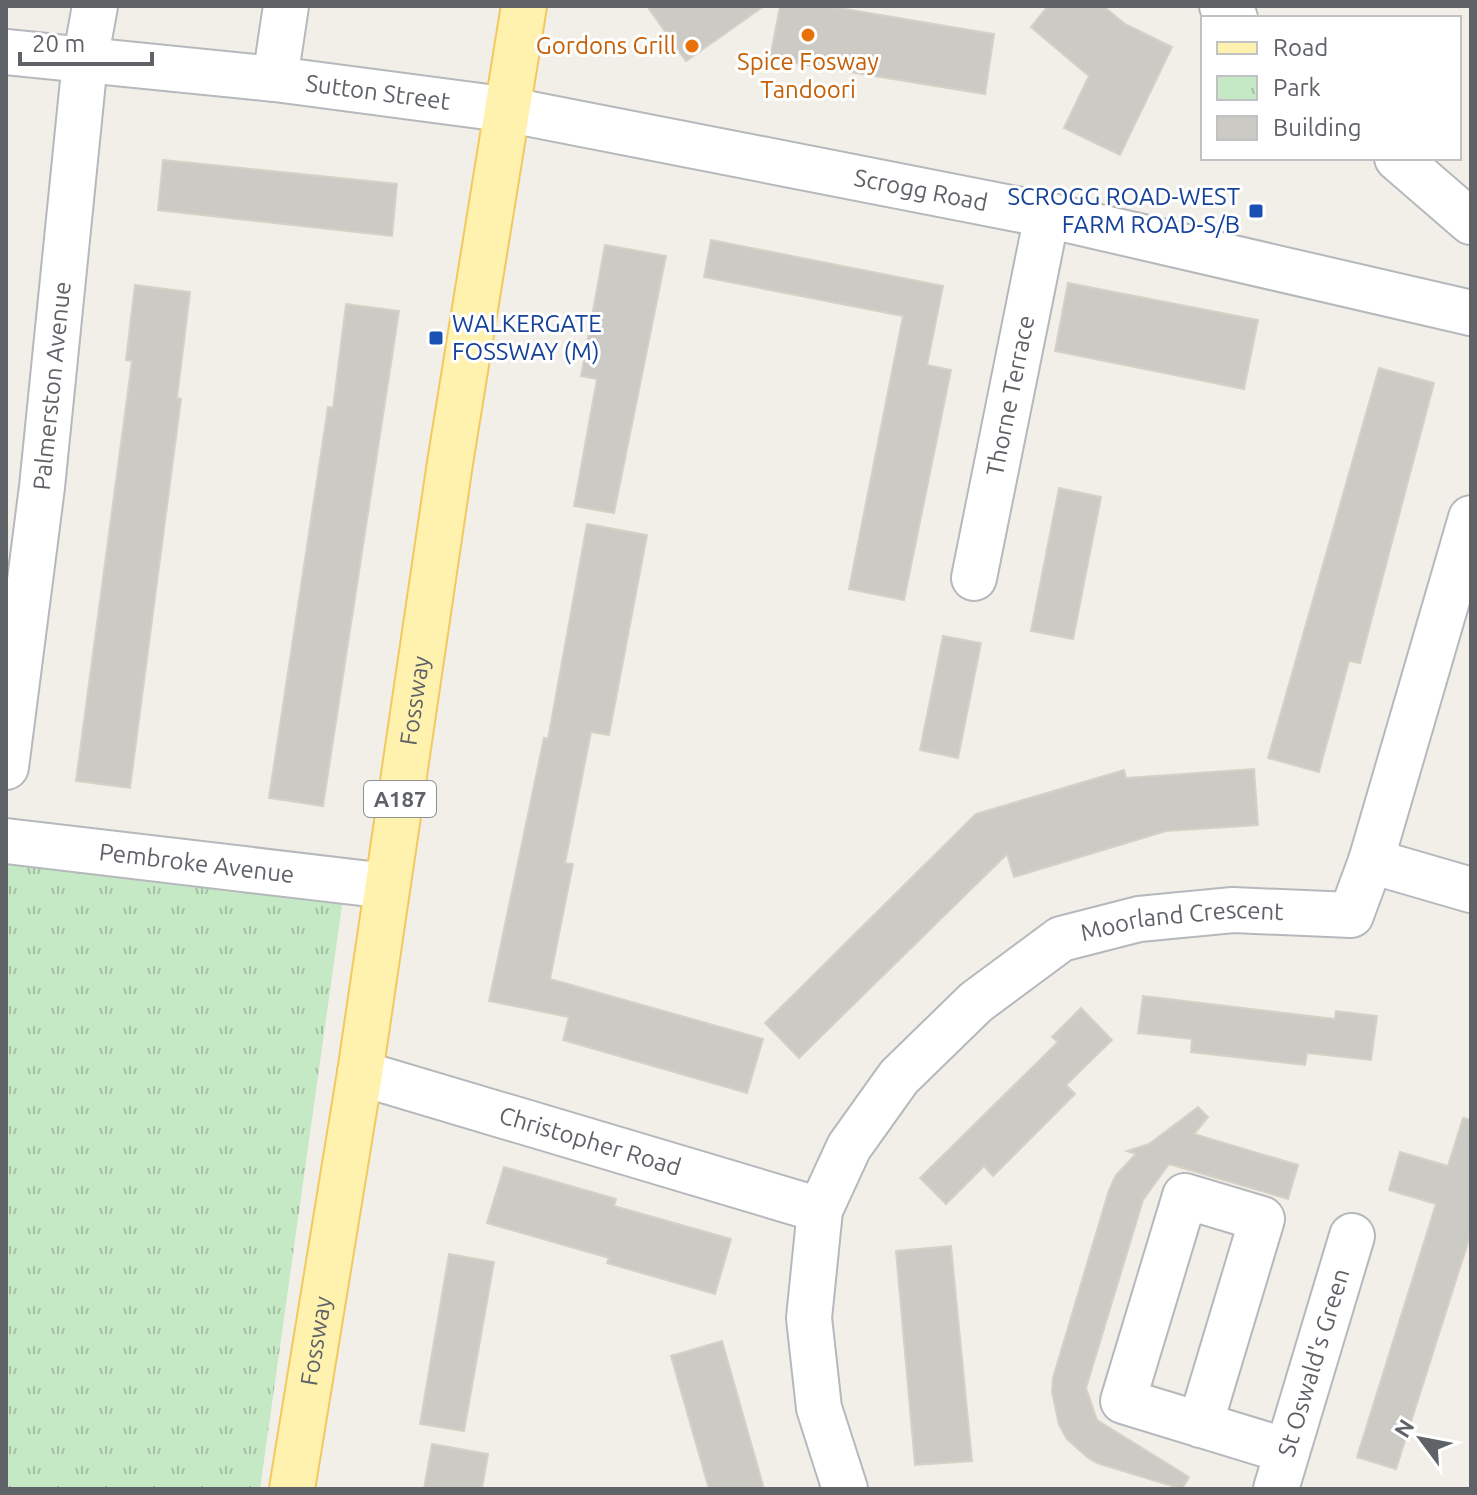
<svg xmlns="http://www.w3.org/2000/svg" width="1477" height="1495" font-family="Ubuntu,sans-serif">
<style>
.park{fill:url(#park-tufts)}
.building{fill:#cccac5;stroke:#d6d1c6;stroke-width:2}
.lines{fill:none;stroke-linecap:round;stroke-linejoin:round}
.minor-casing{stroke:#b5b8bc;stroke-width:48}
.major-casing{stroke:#f2c960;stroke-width:48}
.minor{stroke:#fff;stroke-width:44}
.major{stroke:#fff2af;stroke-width:44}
.food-dot{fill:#e8710a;stroke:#fff;stroke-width:3}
.transit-dot{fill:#1a4fb4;stroke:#fff;stroke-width:3}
.labels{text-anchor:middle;stroke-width:6;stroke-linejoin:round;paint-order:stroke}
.shield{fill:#fff;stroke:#8f9295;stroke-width:2}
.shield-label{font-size:22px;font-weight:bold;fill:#5f6368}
.food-label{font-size:24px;fill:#c56008;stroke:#fff;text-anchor:end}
.street-label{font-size:24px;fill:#5f6368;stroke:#fff}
.transit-label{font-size:24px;fill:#164399;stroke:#fff;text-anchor:end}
</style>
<defs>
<pattern id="park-tufts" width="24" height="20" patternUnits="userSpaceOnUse" patternTransform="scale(2)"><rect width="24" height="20" fill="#c5e8c5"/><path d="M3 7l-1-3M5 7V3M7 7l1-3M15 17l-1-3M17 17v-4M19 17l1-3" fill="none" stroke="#a3c0a4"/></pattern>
</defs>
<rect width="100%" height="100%" fill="#f1efe8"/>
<!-- park -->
<path class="park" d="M6 852 345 884 260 1489H6Z"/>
<!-- building -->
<g class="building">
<path d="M647 6H764L686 61Z"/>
<path d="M780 6H827L994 34 985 94 770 59Z"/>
<path d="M1048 6H1103L1125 24 1172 47 1120 155 1064 128 1089 76 1031 27Z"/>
<path d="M163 160 397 184 392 236 158 210Z"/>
<path d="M711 240 943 286 927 365 951 370 904 600 849 589 903 316 704 277Z"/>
<path d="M605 245 666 256 614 513 574 506 597 379 581 376Z"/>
<path d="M1068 283 1258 320 1244 389 1055 351Z"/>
<path d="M135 285 190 292 177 398 181 399 130 788 76 781 132 361 126 360Z"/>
<path d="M346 304 399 311 323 806 269 798 328 407 333 408Z"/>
<path d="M1379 368 1434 383 1360 663 1349 661 1319 772 1268 758Z"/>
<path d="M1059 488 1101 497 1073 639 1031 631Z"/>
<path d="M587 524 647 535 609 735 591 732 565 863 573 864 550 979 763 1039 747 1093 563 1040 569 1017 489 1001 544 738 548 739Z"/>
<path d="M943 636 981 643 958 758 920 750Z"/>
<path d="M1254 769 1258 825 1166 831 1014 877 1007 854 799 1058 765 1023 976 814 1124 770 1126 778Z"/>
<path d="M1143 996 1335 1019 1336 1011 1377 1016 1371 1060 1307 1053 1305 1065 1191 1052 1192 1039 1138 1033Z"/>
<path d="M1081 1008 1112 1040 1066 1085 1075 1094 993 1176 984 1166 946 1204 920 1178 1058 1042 1052 1037Z"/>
<path d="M1198 1107 1208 1117 1194 1134 1298 1165 1288 1199 1169 1164 1143 1200 1086 1388 1097 1420 1189 1477 1182 1489 1097 1463 1087 1457 1067 1439 1059 1425 1052 1392 1053 1378 1109 1190 1116 1175 1136 1154 1127 1151 1149 1144Z"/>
<path d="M1463 1118 1471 1120V1233L1396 1469 1357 1457 1436 1204 1389 1190 1400 1152 1448 1166Z"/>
<path d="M504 1167 616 1199 614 1206 731 1239 715 1294 607 1263 609 1258 487 1223Z"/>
<path d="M951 1246 972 1461 915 1465 896 1251Z"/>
<path d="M449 1254 494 1262 464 1431 420 1424Z"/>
<path d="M722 1341 764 1489H709L671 1356Z"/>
<path d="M432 1444 488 1454 482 1489H424Z"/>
</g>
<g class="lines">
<!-- minor casing -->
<g class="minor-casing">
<g id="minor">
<path d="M1222 6 1235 18"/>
<path id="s1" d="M6 52 275 79 510 110 1047 215 1471 313"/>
<path d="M275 79 286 6"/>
<path d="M1397 158 1471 222"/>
<path id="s2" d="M974 578 1047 215"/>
<path id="s3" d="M6 767 42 487 85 61 95 6"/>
<path id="s4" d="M6 841 387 886"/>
<path d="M1371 861 1471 890"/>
<path id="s5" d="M360 1073 820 1210"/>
<path d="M1200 1425 1262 1219 1185 1196 1123 1401 1287 1451"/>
<path id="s6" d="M845 1489 819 1408 809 1318 820 1210 849 1147 899 1077 976 1002 1061 939 1139 919 1233 910 1351 915 1371 861 1471 518"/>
<path id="s7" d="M1276 1489 1352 1236"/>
</g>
</g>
<!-- major casing -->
<g class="major-casing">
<g id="major">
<path id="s8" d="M292 1489 360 1073 450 463 524 6"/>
</g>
</g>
<!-- minor -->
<use href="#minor" class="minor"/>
<!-- major -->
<use href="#major" class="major"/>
</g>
<!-- markers -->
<g class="food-dot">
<circle cx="808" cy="35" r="8"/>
<circle cx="692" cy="46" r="8"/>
</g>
<g class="transit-dot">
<rect x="1248" y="203" width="16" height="16" rx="4"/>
<rect x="428" y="330" width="16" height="16" rx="4"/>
</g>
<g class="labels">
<!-- shield labels -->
<rect class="shield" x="364" y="781" width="72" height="36" rx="6"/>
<g class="shield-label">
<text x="400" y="807">A187</text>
</g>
<!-- food labels -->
<g class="food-label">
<text x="676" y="54">Gordons Grill</text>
<text x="808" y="70" text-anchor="middle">Spice Fosway<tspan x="808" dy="28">Tandoori</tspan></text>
</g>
<!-- street labels -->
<g class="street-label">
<text dy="8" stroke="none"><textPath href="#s1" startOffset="374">Sutton Street</textPath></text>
<text dy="8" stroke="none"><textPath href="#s1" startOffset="926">Scrogg Road</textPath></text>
<text dy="8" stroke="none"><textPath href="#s3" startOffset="384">Palmerston Avenue</textPath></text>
<text dy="8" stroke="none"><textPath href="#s2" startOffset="186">Thorne Terrace</textPath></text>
<text dy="8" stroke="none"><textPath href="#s8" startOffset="798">Fossway</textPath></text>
<text dy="8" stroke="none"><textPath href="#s4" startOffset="192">Pembroke Avenue</textPath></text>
<text dy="8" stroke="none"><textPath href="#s6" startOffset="776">Moorland Crescent</textPath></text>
<text dy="8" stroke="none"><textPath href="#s5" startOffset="240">Christopher Road</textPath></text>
<text dy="8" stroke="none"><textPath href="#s8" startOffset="150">Fossway</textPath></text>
<text dy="8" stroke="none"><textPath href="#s7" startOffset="132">St Oswald's Green</textPath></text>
</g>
<!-- transit labels -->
<g class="transit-label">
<text x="1240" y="205">SCROGG ROAD-WEST<tspan x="1240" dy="28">FARM ROAD-S/B</tspan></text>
<text x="452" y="332" text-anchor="start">WALKERGATE<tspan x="452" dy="28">FOSSWAY (M)</tspan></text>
</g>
</g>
<!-- border -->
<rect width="1477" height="1495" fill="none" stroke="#5f6368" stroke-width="16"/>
<!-- legend -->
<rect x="1201" y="16" width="260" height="144" fill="#ffffff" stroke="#bfc1c3" stroke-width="2"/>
<rect x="1217" y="42" width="40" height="12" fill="#fff2af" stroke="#bfc1c3" stroke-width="2"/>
<text x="1273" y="56" font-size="24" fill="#5f6368">Road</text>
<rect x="1217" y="76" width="40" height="24" fill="url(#park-tufts)" stroke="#bfc1c3" stroke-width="2"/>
<text x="1273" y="96" font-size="24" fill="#5f6368">Park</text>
<rect x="1217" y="116" width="40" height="24" fill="#cccac5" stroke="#bfc1c3" stroke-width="2"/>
<text x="1273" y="136" font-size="24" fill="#5f6368">Building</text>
<!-- north arrow -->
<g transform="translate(1421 1439) rotate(302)" stroke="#ffffff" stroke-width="6" paint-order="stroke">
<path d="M0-6L14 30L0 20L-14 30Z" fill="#5f6368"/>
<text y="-12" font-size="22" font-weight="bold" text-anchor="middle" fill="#5f6368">N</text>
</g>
<!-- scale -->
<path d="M20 52v12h132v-12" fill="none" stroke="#5f6368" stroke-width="4"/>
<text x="32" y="52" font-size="24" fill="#5f6368" stroke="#ffffff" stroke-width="6" paint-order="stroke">20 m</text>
</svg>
